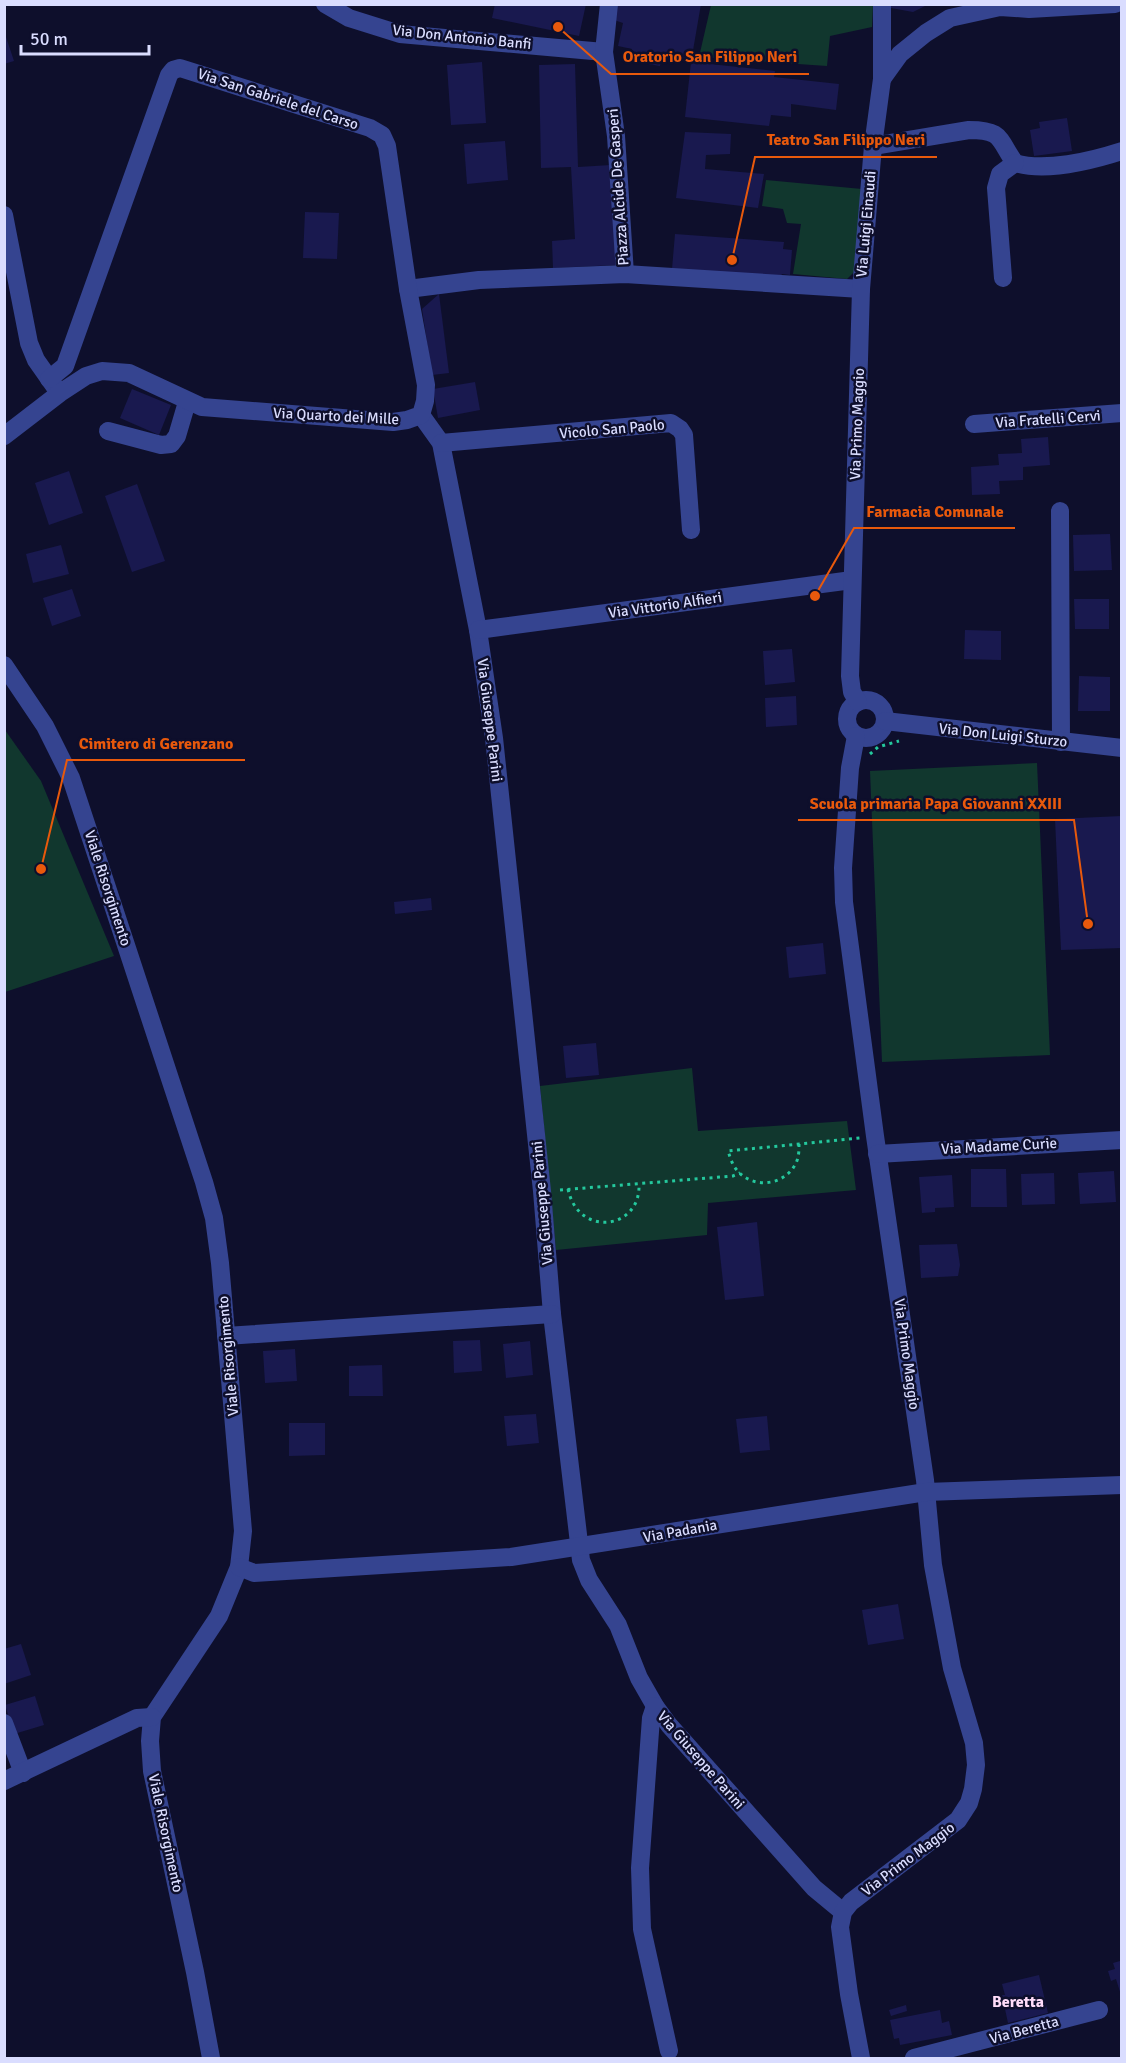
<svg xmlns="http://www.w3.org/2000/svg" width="1126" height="2063" font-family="Signika,sans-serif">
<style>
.green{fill:#11372e}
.building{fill:#19194f}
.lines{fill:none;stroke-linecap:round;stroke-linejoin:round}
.path{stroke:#24c89d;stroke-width:3;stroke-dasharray:3 4.5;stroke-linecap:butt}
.minor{stroke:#354490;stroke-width:18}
.labels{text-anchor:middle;stroke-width:5;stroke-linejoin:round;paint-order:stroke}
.street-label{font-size:15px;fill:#daddff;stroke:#0e0f2c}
.neighbourhood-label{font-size:16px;font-weight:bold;fill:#ffdcf9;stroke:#0e0f2c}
.leader{fill:none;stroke:#e8590c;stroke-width:2}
.callout-dot{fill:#e8590c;stroke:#0e0f2c;stroke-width:2}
.callout-label{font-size:16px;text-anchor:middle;font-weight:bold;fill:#e8590c;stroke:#0e0f2c;stroke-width:5;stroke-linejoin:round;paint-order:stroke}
</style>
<rect width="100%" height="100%" fill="#0e0f2c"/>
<!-- green -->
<g class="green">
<path d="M711 5H873L872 27 830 36 827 66 699 57Z"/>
<path d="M766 180 862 189 857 269 847 279 793 274 801 224 787 223 783 209 762 206Z"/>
<path d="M5 730 41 781 114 956 5 992Z"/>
<path d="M1037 763 1050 1055 882 1062 870 771Z"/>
<path d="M692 1068 698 1131 847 1121 856 1190 708 1203 707 1235 556 1250 540 1086Z"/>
</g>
<!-- building -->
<g class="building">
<path d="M495 4H586L579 36 492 18Z"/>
<path d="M616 4H701L691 62 775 71 774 77 839 84 836 110 791 104V117L771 115 769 126 685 117 691 62 662 56 660 66 629 61 632 49 618 46 623 23 611 19Z"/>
<path d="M891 4H929L913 12 891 8Z"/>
<path d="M4 31 14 61 4 64Z"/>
<path d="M482 62 486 123 451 125 447 65Z"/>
<path d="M575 64 578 167 611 165 616 265 553 268 552 241 575 239 571 167 541 168 539 65Z"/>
<path d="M1067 118 1072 151 1034 156 1030 130 1040 128 1039 122Z"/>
<path d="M685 132 731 134 730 154 706 155 705 169 764 174 758 208 676 198Z"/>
<path d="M505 141 508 180 467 184 464 144Z"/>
<path d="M305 212 339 213 337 259 303 258Z"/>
<path d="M675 234 784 242 783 249 792 250 790 275 782 274 780 278 672 269Z"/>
<path d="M439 294 449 373 432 375 422 309Z"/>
<path d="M475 382 480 410 438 418 433 389Z"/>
<path d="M132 389 171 405 159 435 120 418Z"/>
<path d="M1048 437 1050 465 1023 467V480L999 481 1000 494 972 495 971 467 999 465 998 454 1022 453 1021 439Z"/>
<path d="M69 471 83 513 49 525 35 483Z"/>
<path d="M137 484 165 561 132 572 105 496Z"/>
<path d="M1110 534 1112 570 1074 571 1073 535Z"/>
<path d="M61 545 69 574 33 583 26 554Z"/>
<path d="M72 589 81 616 52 626 43 598Z"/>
<path d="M1074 599H1109V629H1075Z"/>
<path d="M965 630 1001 631V660L964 659Z"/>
<path d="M792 649 795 682 765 685 763 651Z"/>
<path d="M1079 676 1110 677V711H1078Z"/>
<path d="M796 696 797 725 766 727 765 698Z"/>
<path d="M1122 816V948L1061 950 1055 819Z"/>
<path d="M431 898 432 910 395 914 394 902Z"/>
<path d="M823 943 826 974 789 978 786 947Z"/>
<path d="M596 1043 599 1075 566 1078 563 1046Z"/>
<path d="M971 1169H1006L1007 1207H971Z"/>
<path d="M1114 1171 1116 1202 1080 1204 1078 1173Z"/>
<path d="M1054 1173 1055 1204 1022 1205 1021 1174Z"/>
<path d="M952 1175 954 1207 935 1208V1212L922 1213 919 1177Z"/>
<path d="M757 1222 764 1296 725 1300 717 1227Z"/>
<path d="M957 1244 960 1265 958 1276 921 1278 919 1245Z"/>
<path d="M480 1340 482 1371 454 1373 453 1341Z"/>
<path d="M530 1341 533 1375 506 1378 503 1344Z"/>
<path d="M295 1349 297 1381 265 1383 263 1351Z"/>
<path d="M382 1365 383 1396H349V1366Z"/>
<path d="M536 1414 539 1443 507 1446 504 1416Z"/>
<path d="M767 1416 770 1450 740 1453 736 1419Z"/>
<path d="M289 1423H325V1455L289 1456Z"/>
<path d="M898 1604 904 1639 868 1645 862 1610Z"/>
<path d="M21 1644 31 1675 4 1684V1649Z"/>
<path d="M35 1696 44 1725 14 1734 5 1705Z"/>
<path d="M1120 1961 1122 1966 1121 1995 1116 1979 1111 1981 1108 1971 1115 1969 1113 1963Z"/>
<path d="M1039 1975 1048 2013 1008 2023 1002 1995H1005L1002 1984Z"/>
<path d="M906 2005 907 2011 891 2016 889 2010Z"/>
<path d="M940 2010 942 2023 949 2021 952 2035 900 2045 899 2038 894 2039 890 2020Z"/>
</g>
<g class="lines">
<!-- path -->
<g class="path">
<path d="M870 754 878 747 899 741"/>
<path d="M799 1144C799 1150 799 1157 796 1163 785 1186 752 1190 736 1169 732 1164 730 1157 728 1151L860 1138"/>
<path d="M568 1189C578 1238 641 1230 639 1184"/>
<path d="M560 1190 733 1176 740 1173"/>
</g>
<!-- minor -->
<g class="minor">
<path d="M325 4 349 18 400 34 604 52"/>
<path d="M609 4 604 52 616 136 625 274"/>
<path d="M882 79 900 54 926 33 950 18 1000 7 1029 9 1115 4"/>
<path d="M873 146 969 130C1003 130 998 139 1015 163 1045 172 1091 161 1122 151"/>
<path d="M4 215 29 343 36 360 55 387"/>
<path d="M1003 278 996 188 1000 174 1015 163"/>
<path d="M408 289 479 280 625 274 861 289"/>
<path d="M421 415 441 443 478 630 494 738 542 1191 552 1314 581 1560 589 1580 618 1625 639 1678 655 1706 669 1725 814 1888 843 1912"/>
<path d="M974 424 1122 413"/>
<path d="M108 431 161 445 171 444 177 436 187 402"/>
<path d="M4 436 60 393 86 376 102 371 129 373 202 407 393 422 407 420 421 415 425 401 426 385 408 289 387 146 382 135 370 128 180 68 173 70 169 75 65 366 49 379"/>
<path d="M441 443 671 423 680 429 684 435 691 530"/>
<path d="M1060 511 1061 742"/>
<path d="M478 630 852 580"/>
<path d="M4 665 45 726 71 778 204 1182 214 1218 220 1263 243 1531 239 1567 219 1616 152 1717 150 1741 152 1771 195 1972 211 2058"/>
<circle cx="866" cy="719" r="19"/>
<path d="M858 702 852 692 850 676 861 289 873 146 882 79V4"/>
<path d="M885 721 1122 748"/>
<path d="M856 736 850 768 843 868 844 902 875 1136 925 1480 933 1565 952 1668 974 1743 976 1765 973 1789 969 1803 958 1820 851 1902 843 1912 840 1927 849 1994 861 2058"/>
<path d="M877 1154 1122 1140"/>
<path d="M226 1336 552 1314"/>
<path d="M239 1567 254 1573 511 1557 926 1492 1122 1485"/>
<path d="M655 1706 651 1718 640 1868 642 1929 669 2051"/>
<path d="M4 1723 23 1773"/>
<path d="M4 1781 137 1718 152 1717"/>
<path d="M914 2058 1099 2010"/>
</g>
</g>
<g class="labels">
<!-- street labels -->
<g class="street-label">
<text transform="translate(462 37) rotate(6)" y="5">Via Don Antonio Banfi</text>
<text transform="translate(278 99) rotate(18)" y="5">Via San Gabriele del Carso</text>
<text transform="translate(618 187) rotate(-94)" y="5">Piazza Alcide De Gasperi</text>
<text transform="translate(866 224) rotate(-85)" y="5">Via Luigi Einaudi</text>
<text transform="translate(336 416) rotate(3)" y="5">Via Quarto dei Mille</text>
<text transform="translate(1048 419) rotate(-4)" y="5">Via Fratelli Cervi</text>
<text transform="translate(857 424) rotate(-88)" y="5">Via Primo Maggio</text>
<text transform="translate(612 429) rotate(-5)" y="5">Vicolo San Paolo</text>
<text transform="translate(665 605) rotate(-8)" y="5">Via Vittorio Alfieri</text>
<text transform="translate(490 720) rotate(83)" y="5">Via Giuseppe Parini</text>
<text transform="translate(1003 735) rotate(6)" y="5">Via Don Luigi Sturzo</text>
<text transform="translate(108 888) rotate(72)" y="5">Viale Risorgimento</text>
<text transform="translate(999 1146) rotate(-3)" y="5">Via Madame Curie</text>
<text transform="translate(542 1203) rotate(-95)" y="5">Via Giuseppe Parini</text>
<text transform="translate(907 1354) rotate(82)" y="5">Via Primo Maggio</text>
<text transform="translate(228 1356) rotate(-95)" y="5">Viale Risorgimento</text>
<text transform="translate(680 1531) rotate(-10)" y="5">Via Padania</text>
<text transform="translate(701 1760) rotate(49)" y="5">Via Giuseppe Parini</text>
<text transform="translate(166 1833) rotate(78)" y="5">Viale Risorgimento</text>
<text transform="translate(908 1859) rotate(-37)" y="5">Via Primo Maggio</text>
<text transform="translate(1024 2030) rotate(-15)" y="5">Via Beretta</text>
</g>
<!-- neighbourhood labels -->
<g class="neighbourhood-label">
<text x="1018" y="2007">Beretta</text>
</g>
</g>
<!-- callouts -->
<path class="leader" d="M558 27L611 74H809M732 260L755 157H937M815 596L854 528H1015M41 869L67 760H245M1088 924L1074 820H798"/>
<g class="callout-dot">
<circle cx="558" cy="27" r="6"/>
<circle cx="732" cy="260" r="6"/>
<circle cx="815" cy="596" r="6"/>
<circle cx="41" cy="869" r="6"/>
<circle cx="1088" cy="924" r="6"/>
</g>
<g class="callout-label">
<text x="710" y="62">Oratorio San Filippo Neri</text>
<text x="846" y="145">Teatro San Filippo Neri</text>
<text x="935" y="517">Farmacia Comunale</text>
<text x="156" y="749">Cimitero di Gerenzano</text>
<text x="936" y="809">Scuola primaria Papa Giovanni XXIII</text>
</g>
<!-- border -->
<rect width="1126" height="2063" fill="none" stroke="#daddff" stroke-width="12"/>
<!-- scale -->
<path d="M21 45v9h128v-9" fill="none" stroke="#daddff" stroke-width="3"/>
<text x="30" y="45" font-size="18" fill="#daddff" stroke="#0e0f2c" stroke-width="4.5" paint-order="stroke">50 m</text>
</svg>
